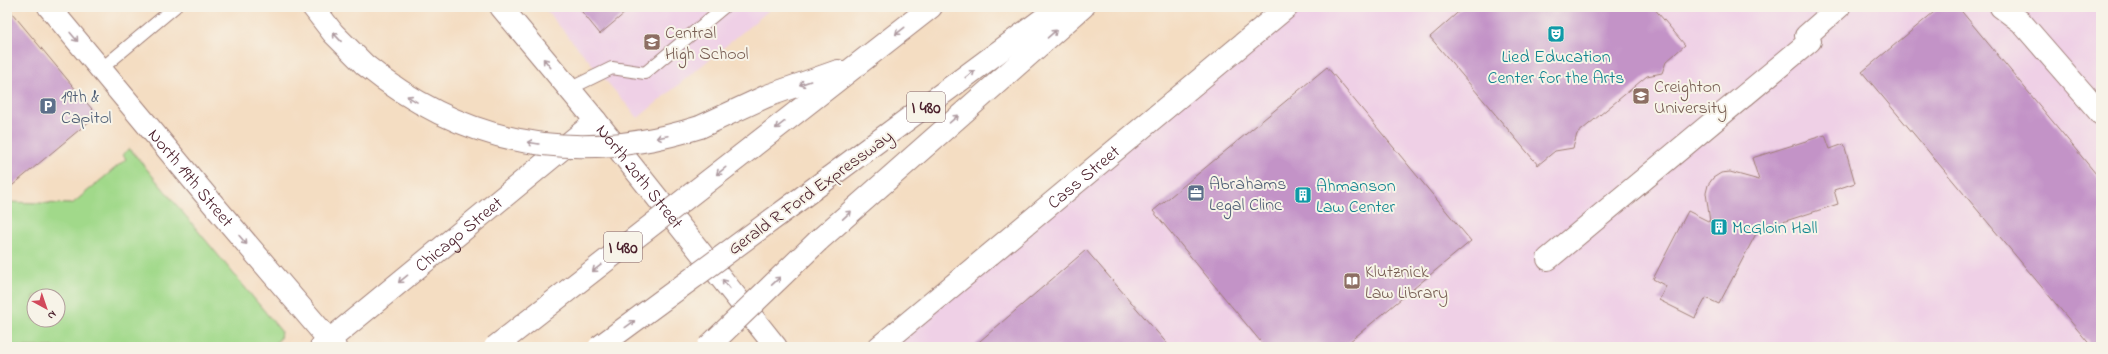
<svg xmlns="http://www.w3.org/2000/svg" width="2108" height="354" font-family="'Indie Flower',sans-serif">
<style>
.built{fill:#efd0e6}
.green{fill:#a1d98a;stroke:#767c5a;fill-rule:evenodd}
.building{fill:#c393c7}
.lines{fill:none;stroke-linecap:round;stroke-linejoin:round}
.lane-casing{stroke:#9f7e76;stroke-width:14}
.street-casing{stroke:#9f7e76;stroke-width:24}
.secondary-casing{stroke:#9f7e76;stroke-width:24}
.highway-casing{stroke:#9f7e76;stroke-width:24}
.lane{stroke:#fff;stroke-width:12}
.street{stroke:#fff;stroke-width:22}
.secondary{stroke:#fff;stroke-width:22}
.highway{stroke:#fff;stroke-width:22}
.highway-bridge-casing{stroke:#9f7e76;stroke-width:24;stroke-linecap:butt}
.highway-bridge{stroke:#fff;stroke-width:22}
.oneway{stroke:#ae9aa0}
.labels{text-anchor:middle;stroke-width:4;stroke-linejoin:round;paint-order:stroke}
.shield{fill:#f7f3e8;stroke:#7e5f64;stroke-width:1}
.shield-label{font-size:17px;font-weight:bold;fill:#4a1f2b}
.education-label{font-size:18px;fill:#785e54;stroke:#f7f3e8;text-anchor:start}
.culture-label{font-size:18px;fill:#0d838f;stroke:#f7f3e8;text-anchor:start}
.service-label{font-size:18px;fill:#4e5e75;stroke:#f7f3e8;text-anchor:start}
.street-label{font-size:18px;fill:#4a1f2b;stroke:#f7f3e8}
</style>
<rect width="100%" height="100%" fill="#f7f3e8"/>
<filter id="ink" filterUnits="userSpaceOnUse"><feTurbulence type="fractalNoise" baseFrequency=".025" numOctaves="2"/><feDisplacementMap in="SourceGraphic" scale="8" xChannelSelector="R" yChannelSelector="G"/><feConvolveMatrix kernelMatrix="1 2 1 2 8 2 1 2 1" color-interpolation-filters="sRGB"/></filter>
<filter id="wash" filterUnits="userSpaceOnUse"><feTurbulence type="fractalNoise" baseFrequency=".012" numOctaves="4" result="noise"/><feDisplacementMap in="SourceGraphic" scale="16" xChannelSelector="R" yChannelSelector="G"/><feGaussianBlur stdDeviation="0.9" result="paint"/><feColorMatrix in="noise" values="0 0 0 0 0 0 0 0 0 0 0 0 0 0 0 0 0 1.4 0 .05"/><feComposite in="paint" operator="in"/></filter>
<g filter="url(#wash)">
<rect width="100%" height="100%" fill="#f4ddc2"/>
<!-- built -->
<g class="built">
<path d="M543 7H773L638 118Z"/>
<path d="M1287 7H2101V347H879Z"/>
</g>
<!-- green -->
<path class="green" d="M128 149 131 150 281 331 280 339 270 347H7V202L72 204 126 159 123 155ZM34 296H58V320H34Z"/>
<g id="blocks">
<!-- building -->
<g class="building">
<path d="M7 7 97 115 7 190Z"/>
<path d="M578 7H632L600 34Z"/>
<path d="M1464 7H1653L1685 45 1666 62 1662 73 1647 76 1577 134 1573 148 1555 151 1538 165 1430 37Z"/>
<path d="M1940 7H1958L2101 180V347H2092L1862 72Z"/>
<path d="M1327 67 1471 241 1343 347H1265L1153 211Z"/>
<path d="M1825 135 1830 149 1844 144 1855 183 1834 190 1838 204 1758 230 1719 304 1706 298 1695 318 1659 300 1666 286 1653 279 1688 211 1710 222 1706 193 1708 185 1713 178 1721 173 1730 172 1759 180 1752 158Z"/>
<path d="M1086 250 1170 347H973Z"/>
</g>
</g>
</g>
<g filter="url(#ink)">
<use href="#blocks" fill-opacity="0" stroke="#9f7e76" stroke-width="1"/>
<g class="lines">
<!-- lane casing -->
<g class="lane-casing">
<g id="lane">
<path d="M101 69 175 7"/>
<path d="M569 89 612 68 645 73 724 7"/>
</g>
</g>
<!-- street casing -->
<g class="street-casing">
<path id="street" d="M1548 259 1810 41 1806 36 1839 7"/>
</g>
<!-- secondary casing -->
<g class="secondary-casing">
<g id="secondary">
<path id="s1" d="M49 7 218 210 335 347"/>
<path id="s2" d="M501 7 596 121 776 347"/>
<path d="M2001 7 2021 22 2101 114"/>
<path id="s3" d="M321 347 596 121"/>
<path id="s4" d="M879 347 1287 7"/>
</g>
</g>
<!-- highway casing -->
<g class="highway-casing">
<g id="highway">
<path d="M313 7 333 33 365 65"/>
<path d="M700 127 767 96 838 71"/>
<path d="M752 147 931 7"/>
<path d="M792 205 1059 7"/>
<path d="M818 241 1083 7"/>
</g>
</g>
<!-- lane -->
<use href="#lane" class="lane"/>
<!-- street -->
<use href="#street" class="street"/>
<!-- secondary -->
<use href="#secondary" class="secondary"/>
<!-- highway -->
<use href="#highway" class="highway"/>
<!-- highway-bridge casing -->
<g class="highway-bridge-casing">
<g id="highway-bridge">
<path d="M365 65C465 146 577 166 700 127"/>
<path d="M495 347 752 147"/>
<path d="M599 347 792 205"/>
<path d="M708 347 818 241"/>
</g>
</g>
<!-- highway-bridge -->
<use href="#highway-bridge" class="highway-bridge"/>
</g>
<!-- one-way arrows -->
<defs><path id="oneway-shaft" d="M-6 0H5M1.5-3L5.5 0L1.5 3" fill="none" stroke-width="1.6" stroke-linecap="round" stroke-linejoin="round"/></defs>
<g class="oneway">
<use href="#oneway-shaft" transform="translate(900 31) rotate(142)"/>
<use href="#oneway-shaft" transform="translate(1052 34) rotate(-41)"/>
<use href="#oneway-shaft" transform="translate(74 37) rotate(50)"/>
<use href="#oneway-shaft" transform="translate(337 37) rotate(-133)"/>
<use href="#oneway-shaft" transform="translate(547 63) rotate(-129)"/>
<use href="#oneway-shaft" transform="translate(970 74) rotate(-37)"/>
<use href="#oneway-shaft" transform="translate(805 83) rotate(161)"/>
<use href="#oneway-shaft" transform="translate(412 99) rotate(-148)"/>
<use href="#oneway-shaft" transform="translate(954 119) rotate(-41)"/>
<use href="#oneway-shaft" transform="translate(780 125) rotate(142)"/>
<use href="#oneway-shaft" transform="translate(662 137) rotate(168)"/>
<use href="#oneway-shaft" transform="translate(533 143) rotate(-171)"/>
<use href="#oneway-shaft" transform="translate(721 171) rotate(142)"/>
<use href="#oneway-shaft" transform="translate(847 215) rotate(-43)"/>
<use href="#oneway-shaft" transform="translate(243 240) rotate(49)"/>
<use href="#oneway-shaft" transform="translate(597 268) rotate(142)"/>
<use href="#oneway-shaft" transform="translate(403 279) rotate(141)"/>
<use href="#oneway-shaft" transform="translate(776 281) rotate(-43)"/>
<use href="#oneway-shaft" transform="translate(726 284) rotate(-129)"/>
<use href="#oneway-shaft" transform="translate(630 324) rotate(-36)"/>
</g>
</g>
<!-- icons -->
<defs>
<g id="theatre-square" transform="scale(0.9)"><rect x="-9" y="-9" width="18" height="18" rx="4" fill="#0f9aa8" stroke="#f7f3e8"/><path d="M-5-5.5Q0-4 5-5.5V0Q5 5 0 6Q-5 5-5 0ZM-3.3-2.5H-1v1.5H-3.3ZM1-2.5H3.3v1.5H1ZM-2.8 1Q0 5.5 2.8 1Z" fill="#fff"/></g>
<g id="school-square" transform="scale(0.9)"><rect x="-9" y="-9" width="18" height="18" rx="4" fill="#8d6e63" stroke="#f7f3e8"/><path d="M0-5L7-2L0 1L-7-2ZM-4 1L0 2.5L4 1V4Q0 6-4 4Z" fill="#fff"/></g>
<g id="university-square" transform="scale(0.9)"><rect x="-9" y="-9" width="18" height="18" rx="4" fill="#8d6e63" stroke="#f7f3e8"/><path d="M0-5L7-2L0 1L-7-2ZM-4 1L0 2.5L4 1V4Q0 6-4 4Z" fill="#fff"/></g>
<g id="parking-square" transform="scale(0.9)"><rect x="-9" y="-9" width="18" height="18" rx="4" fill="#5c6f8a" stroke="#f7f3e8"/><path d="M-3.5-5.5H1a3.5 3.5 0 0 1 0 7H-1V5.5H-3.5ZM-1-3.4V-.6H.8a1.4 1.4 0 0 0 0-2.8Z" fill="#fff"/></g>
<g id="office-square" transform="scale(0.9)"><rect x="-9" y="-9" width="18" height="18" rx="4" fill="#5c6f8a" stroke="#f7f3e8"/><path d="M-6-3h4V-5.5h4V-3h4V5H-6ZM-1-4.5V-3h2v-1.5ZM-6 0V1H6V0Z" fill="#fff"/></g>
<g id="building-square" transform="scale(0.9)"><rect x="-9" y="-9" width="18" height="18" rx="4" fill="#0f9aa8" stroke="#f7f3e8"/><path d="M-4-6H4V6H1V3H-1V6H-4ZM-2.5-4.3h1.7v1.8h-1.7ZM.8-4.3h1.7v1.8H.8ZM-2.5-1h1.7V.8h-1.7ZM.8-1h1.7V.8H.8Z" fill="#fff"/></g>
<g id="library-square" transform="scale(0.9)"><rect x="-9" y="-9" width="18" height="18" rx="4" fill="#8d6e63" stroke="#f7f3e8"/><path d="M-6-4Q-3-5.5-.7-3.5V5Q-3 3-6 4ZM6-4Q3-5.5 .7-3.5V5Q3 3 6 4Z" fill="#fff"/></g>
</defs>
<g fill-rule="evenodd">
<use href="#theatre-square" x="1556" y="34"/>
<use href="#school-square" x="652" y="42"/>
<use href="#university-square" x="1641" y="96"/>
<use href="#parking-square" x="48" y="106"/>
<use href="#office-square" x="1196" y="193"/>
<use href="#building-square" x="1303" y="195"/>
<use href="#building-square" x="1719" y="227"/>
<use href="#library-square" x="1352" y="281"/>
</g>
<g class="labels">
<!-- shield labels -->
<g class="shield">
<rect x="907" y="92" width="38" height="30" rx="3"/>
<rect x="604" y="232" width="38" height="30" rx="3"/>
</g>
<g class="shield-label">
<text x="926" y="113">I 480</text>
<text x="623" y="253">I 480</text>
</g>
<!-- education labels -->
<g class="education-label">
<text x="665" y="38">Central<tspan x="665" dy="21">High School</tspan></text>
<text x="1654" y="92">Creighton<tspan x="1654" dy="21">University</tspan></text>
<text x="1365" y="277">Klutznick<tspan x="1365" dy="21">Law Library</tspan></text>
</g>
<!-- culture labels -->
<g class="culture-label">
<text x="1556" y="62" text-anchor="middle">Lied Education<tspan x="1556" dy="21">Center for the Arts</tspan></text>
<text x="1316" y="191">Ahmanson<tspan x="1316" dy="21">Law Center</tspan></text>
<text x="1732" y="233">McGloin Hall</text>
</g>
<!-- service labels -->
<g class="service-label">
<text x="61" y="102">19th &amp;<tspan x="61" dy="21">Capitol</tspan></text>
<text x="1209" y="189">Abrahams<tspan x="1209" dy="21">Legal Clinc</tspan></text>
</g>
<!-- street labels -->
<g class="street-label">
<text dy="6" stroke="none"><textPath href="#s2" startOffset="219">North 20th Street</textPath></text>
<text dy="6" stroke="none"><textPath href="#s4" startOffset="266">Cass Street</textPath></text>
<text dy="6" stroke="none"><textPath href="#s1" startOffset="222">North 19th Street</textPath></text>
<text transform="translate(810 192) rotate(-36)" y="6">Gerald R Ford Expressway</text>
<text dy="6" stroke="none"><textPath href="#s3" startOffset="178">Chicago Street</textPath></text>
</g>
</g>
<!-- margin -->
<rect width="2108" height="354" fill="none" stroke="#f7f3e8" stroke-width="24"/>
<!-- north arrow -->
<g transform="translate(46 308) rotate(140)"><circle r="19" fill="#f7f3e8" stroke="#b29e9c"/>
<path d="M0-3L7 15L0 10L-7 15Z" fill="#d1495b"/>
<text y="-6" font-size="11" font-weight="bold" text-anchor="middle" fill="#4a1f2b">N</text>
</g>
</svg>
